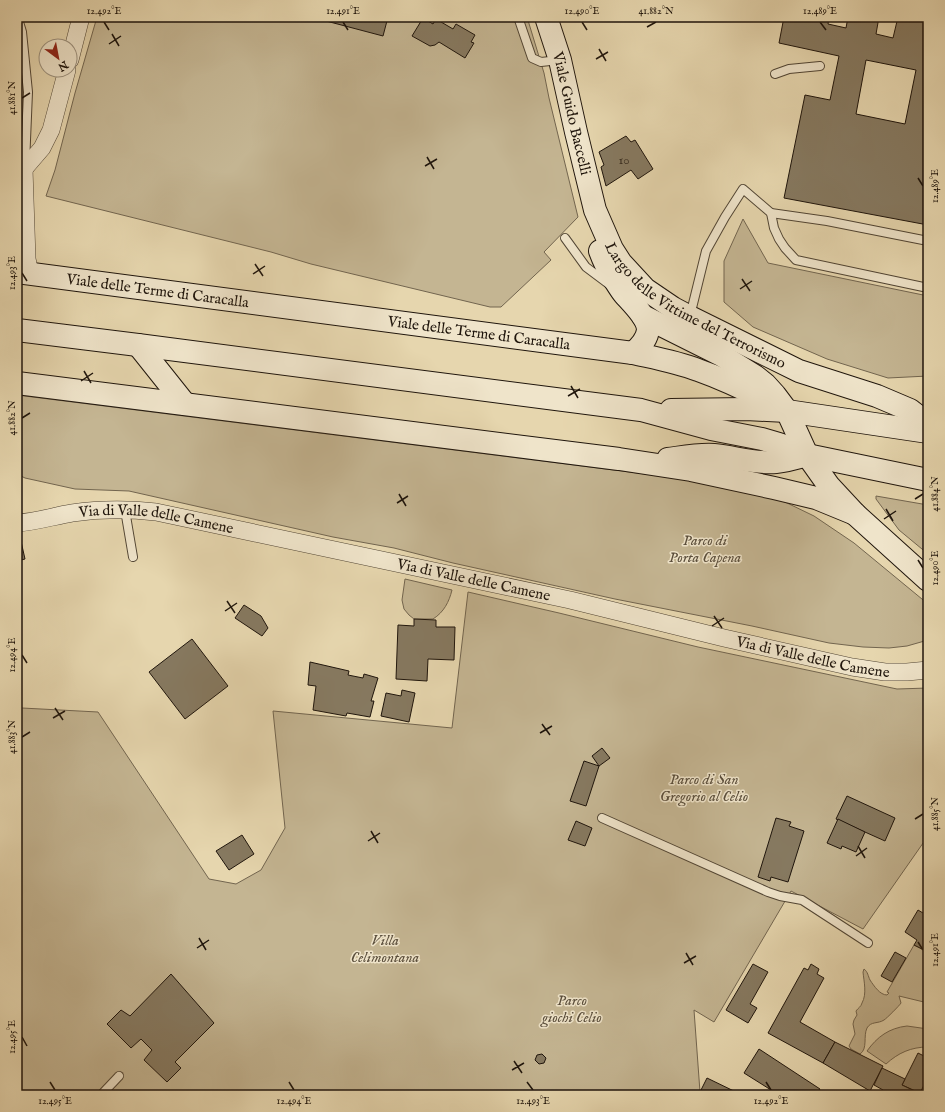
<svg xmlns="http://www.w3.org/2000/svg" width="945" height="1112" font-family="'IM FELL English',serif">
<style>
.green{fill:#c4b592;stroke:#72654f}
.building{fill:#867960;stroke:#1f150c;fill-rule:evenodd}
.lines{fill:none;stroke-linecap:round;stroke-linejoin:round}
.lane-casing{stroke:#514534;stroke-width:10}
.street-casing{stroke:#514534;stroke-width:18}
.secondary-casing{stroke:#1f150c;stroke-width:24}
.lane{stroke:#efe4ca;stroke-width:8}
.street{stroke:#efe4ca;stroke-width:17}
.secondary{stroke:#efe4ca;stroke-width:22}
.ticks{fill:none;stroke:#1f150c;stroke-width:1.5}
.labels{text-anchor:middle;stroke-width:3;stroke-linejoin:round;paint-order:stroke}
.number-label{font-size:13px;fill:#392e21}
.street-label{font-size:15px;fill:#1f150c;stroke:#efe4ca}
.park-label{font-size:15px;font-style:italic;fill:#594d3b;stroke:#efe4ca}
.neatline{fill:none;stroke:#1f150c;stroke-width:1.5}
.ticks-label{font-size:10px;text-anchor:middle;fill:#1f150c}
</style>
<rect width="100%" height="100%" fill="#e6d6ae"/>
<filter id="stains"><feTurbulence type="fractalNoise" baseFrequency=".005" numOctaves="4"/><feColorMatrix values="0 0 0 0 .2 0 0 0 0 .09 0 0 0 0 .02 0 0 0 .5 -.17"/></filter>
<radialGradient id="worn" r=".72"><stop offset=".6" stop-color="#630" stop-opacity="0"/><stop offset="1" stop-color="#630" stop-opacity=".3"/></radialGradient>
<!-- green -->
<g class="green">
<path d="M97 17H527L544 73 549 98 578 217 544 252 551 260 501 307H490L311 264 271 252 46 196 55 170 75 93Z"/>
<path d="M743 219 768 263 928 296V376L888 378 827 359 753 327 724 302V261Z"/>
<path d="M17 395 717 483 785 502 814 516 854 543 928 604V640L907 646 889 648 863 647 829 643 752 626 615 599 453 563 394 548 333 537 129 491 75 489 25 478 17 474Z"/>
<path d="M876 496 928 505V554L899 530 876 499Z"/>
<path d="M405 579 452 590C449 602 444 612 433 619H414L409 615 404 609 402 600Z"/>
<path d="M468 592 559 613 698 647 897 689 928 688V836L863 929 791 891 714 1022 694 1010 700 1092 703 1095H17V711L22 708 98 712 209 879 236 884 261 870 285 828 273 711 452 728Z"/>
<path d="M914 945 926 951 924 955 928 956V1003L899 996 901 1003C900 1005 886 1019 884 1020 878 1024 871 1021 867 1028 863 1036 868 1049 860 1054L851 1049 849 1046 855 1034 853 1024 854 1020 857 1015 856 1011C858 1008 861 1007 862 1003 867 994 864 982 863 972L864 969C868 972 868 976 870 980 874 986 880 995 887 995L889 993 887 992Z"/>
<path d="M907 1026 928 1029V1047C911 1047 898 1053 886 1064L867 1051C877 1037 889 1028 907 1026Z"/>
</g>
<!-- building -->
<g class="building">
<path d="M311 17H388L383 36Z"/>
<path d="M784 17H829L828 24 846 28 848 17H879L876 34 893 38 898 17H928V28L925 44 928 45V225L784 198 805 95 830 100 839 56 779 43ZM866 60 916 70 905 124 856 114Z"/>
<path d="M423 18 433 24 436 19 453 29 456 24 475 35 471 42 474 43 465 58 439 42 435 45 430 46 412 36Z"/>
<path d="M626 136 631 142 635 140 653 169 638 179 631 170 606 186 601 167 604 165 599 152Z"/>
<path d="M17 537H20L25 559 17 561Z"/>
<path d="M244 605 261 616 268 628 262 636 235 618Z"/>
<path d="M414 619 436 620V627H455L454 660 428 659 427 681 396 679 398 625 414 626Z"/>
<path d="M192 639 228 686 185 719 149 672Z"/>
<path d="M310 662 349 671 348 675 363 678 364 674 378 678 371 701H374L370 717 347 713 346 716 313 710 316 686 308 685Z"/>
<path d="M402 690 415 693 409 722 381 716 386 693 401 696Z"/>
<path d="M602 748 610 758 599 766 592 756Z"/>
<path d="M584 761 599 766 586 806 570 801Z"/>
<path d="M847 796 895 818 885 841 836 819Z"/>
<path d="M776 818 791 822 789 826 804 831 788 882 771 877 770 881 758 877Z"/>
<path d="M838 819 865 832 856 852 842 846 841 849 827 843Z"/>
<path d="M576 821 592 828 585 846 568 840Z"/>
<path d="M242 835 254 854 229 870 216 851Z"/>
<path d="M918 910 928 916V947L926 951 914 945 917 940 905 932Z"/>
<path d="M895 952 906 958 892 982 881 976Z"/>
<path d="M753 964 768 972 750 1004 757 1008 748 1023 726 1010Z"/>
<path d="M811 964 819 969 817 974 824 978 800 1022 835 1042 823 1063 768 1033 804 968 808 970Z"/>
<path d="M171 974 214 1023 175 1062 181 1068 167 1082 144 1060 152 1050 141 1039 131 1048 107 1024 121 1010 130 1016Z"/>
<path d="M835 1042 883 1066 870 1091 823 1063Z"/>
<path d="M759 1049 820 1089 816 1095H779L744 1073Z"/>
<path d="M918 1053 928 1058V1079L920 1093 902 1085Z"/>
<path d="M542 1054 546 1058 544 1063 539 1064 535 1060 537 1055Z"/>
<path d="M882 1068 905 1079 902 1085 923 1095H880L883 1090 874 1085Z"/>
<path d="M707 1078 740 1094 739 1095H706L700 1092Z"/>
<path d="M924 1085 928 1087V1095H923L920 1093Z"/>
</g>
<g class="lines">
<!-- lane casing -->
<g class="lane-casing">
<g id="lane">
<path d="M518 17 532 58 541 62 559 60"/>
<path d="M17 18 19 22 22 32 28 92 25 164"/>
<path d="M775 74 789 69 820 66"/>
<path d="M771 213 827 221 928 241"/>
<path d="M565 238 586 267 610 285"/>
<path d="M690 316 706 251 725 217 743 189 771 213 774 228 779 239 785 248 796 260 928 288"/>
<path d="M125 510 133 557"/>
<path d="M602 818 768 892 780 896 802 900 868 943"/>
<path d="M101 1095 119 1076"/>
</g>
</g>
<!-- street casing -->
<g class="street-casing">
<g id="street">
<path d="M70 60 81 17"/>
<path d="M24 169 27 259 30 273"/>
<path d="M17 182 24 169 42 148 51 130 67 70"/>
<path id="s1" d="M17 523C36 522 54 516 72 513 100 509 128 509 156 512L570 600 724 638 852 667 885 672H907L928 670"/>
</g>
</g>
<!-- secondary casing -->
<g class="secondary-casing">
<g id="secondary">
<path id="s2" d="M546 17 560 60 576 132 595 210 612 249 621 263 645 289 673 308 690 317 799 371 877 396 910 410 928 424"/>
<path d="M600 251C603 259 607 268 612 276 616 282 620 289 624 294 632 303 648 318 648 330 647 340 640 347 633 353"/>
<path id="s3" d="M17 272 633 353C655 358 677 362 698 370 729 381 759 396 787 411"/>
<path d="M643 316 721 355 755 376 765 384 775 395 787 411 807 455 829 486 855 514 928 580"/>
<path d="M17 330 138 345 641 410 711 429 762 439 779 444 807 455 928 480"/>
<path d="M138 345 185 404"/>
<path d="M17 383 619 459 691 470 774 488 816 498 855 514"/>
<path d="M671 410 746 409 787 411 928 432"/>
<path d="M668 459C683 457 698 454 714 455 735 457 756 464 776 462 787 461 797 458 807 455"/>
</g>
</g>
<!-- lane -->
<use href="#lane" class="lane"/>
<!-- street -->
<use href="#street" class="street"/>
<!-- secondary -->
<use href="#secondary" class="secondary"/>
</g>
<!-- ticks -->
<path class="ticks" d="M104 22 109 30M343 22 348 30M582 22 587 30M820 22 826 30M647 27 656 22M112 34 119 46M109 44 121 36M599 49 606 61M596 59 608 52M22 98 30 93M427 157 434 169M425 166 437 159M918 178 923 186M255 264 263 276M22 273 27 281M253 274 265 266M742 279 750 291M740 289 752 281M84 371 91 383M81 381 93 373M571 386 578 398M568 396 580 389M22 418 30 413M399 494 406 506M915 499 923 494M397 503 408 496M886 509 893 521M884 519 896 511M918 560 923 568M227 601 235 613M225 611 237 603M714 616 722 628M712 626 724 618M22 655 27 663M55 708 63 720M53 718 65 711M542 724 550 735M540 733 552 726M22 737 30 732M915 819 923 814M371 831 378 843M368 841 380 833M858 846 865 858M856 856 867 848M199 938 206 950M918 942 923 950M197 948 209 940M686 953 693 965M684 963 696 956M22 1037 27 1046M514 1061 522 1073M512 1070 524 1063M50 1082 55 1090M289 1082 294 1090M527 1082 533 1090M766 1082 771 1090"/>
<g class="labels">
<!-- number labels -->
<g class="number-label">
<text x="624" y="164">10</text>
</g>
<!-- street labels -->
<g class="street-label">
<text dy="5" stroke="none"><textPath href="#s2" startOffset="100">Viale Guido Baccelli</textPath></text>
<text dy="5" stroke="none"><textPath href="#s3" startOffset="142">Viale delle Terme di Caracalla</textPath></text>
<text dy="5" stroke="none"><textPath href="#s2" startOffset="344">Largo delle Vittime del Terrorismo</textPath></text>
<text dy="5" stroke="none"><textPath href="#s3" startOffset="466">Viale delle Terme di Caracalla</textPath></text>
<text dy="5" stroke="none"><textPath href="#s1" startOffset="141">Via di Valle delle Camene</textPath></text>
<text dy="5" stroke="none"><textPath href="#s1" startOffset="465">Via di Valle delle Camene</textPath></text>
<text dy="5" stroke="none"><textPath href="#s1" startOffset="813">Via di Valle delle Camene</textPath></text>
</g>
<!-- park labels -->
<g class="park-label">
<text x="705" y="545">Parco di<tspan x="705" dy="17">Porta Capena</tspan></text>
<text x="704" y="784">Parco di San<tspan x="704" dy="17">Gregorio al Celio</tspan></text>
<text x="385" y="945">Villa<tspan x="385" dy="17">Celimontana</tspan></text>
<text x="572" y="1005">Parco<tspan x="572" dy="17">giochi Celio</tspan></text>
</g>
</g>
<!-- margin -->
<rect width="945" height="1112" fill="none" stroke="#e6d6ae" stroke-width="44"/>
<!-- north arrow -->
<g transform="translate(58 58) rotate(148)"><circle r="19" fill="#efe4ca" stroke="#9c917e"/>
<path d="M0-3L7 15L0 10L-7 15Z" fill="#8f2418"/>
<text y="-6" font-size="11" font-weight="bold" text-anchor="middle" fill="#1f150c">N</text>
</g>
<rect x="22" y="22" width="901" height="1068" class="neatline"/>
<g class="ticks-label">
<text x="104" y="14">12.492°E</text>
<text x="343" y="14">12.491°E</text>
<text x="582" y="14">12.490°E</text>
<text x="656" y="14">41.882°N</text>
<text x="820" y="14">12.489°E</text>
<text transform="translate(11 98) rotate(-90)" y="4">41.881°N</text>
<text transform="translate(934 186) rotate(-90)" y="4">12.489°E</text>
<text transform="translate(11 273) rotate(-90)" y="4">12.493°E</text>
<text transform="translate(11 418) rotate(-90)" y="4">41.882°N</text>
<text transform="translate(934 494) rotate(-90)" y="4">41.884°N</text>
<text transform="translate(934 568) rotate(-90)" y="4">12.490°E</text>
<text transform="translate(11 655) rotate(-90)" y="4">12.494°E</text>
<text transform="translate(11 737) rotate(-90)" y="4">41.883°N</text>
<text transform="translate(934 814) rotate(-90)" y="4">41.885°N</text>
<text transform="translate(934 950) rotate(-90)" y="4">12.491°E</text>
<text transform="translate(11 1037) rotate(-90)" y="4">12.495°E</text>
<text x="55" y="1104">12.495°E</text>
<text x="294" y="1104">12.494°E</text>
<text x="533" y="1104">12.493°E</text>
<text x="771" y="1104">12.492°E</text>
</g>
<rect width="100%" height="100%" filter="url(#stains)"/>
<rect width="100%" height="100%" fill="url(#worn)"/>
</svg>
